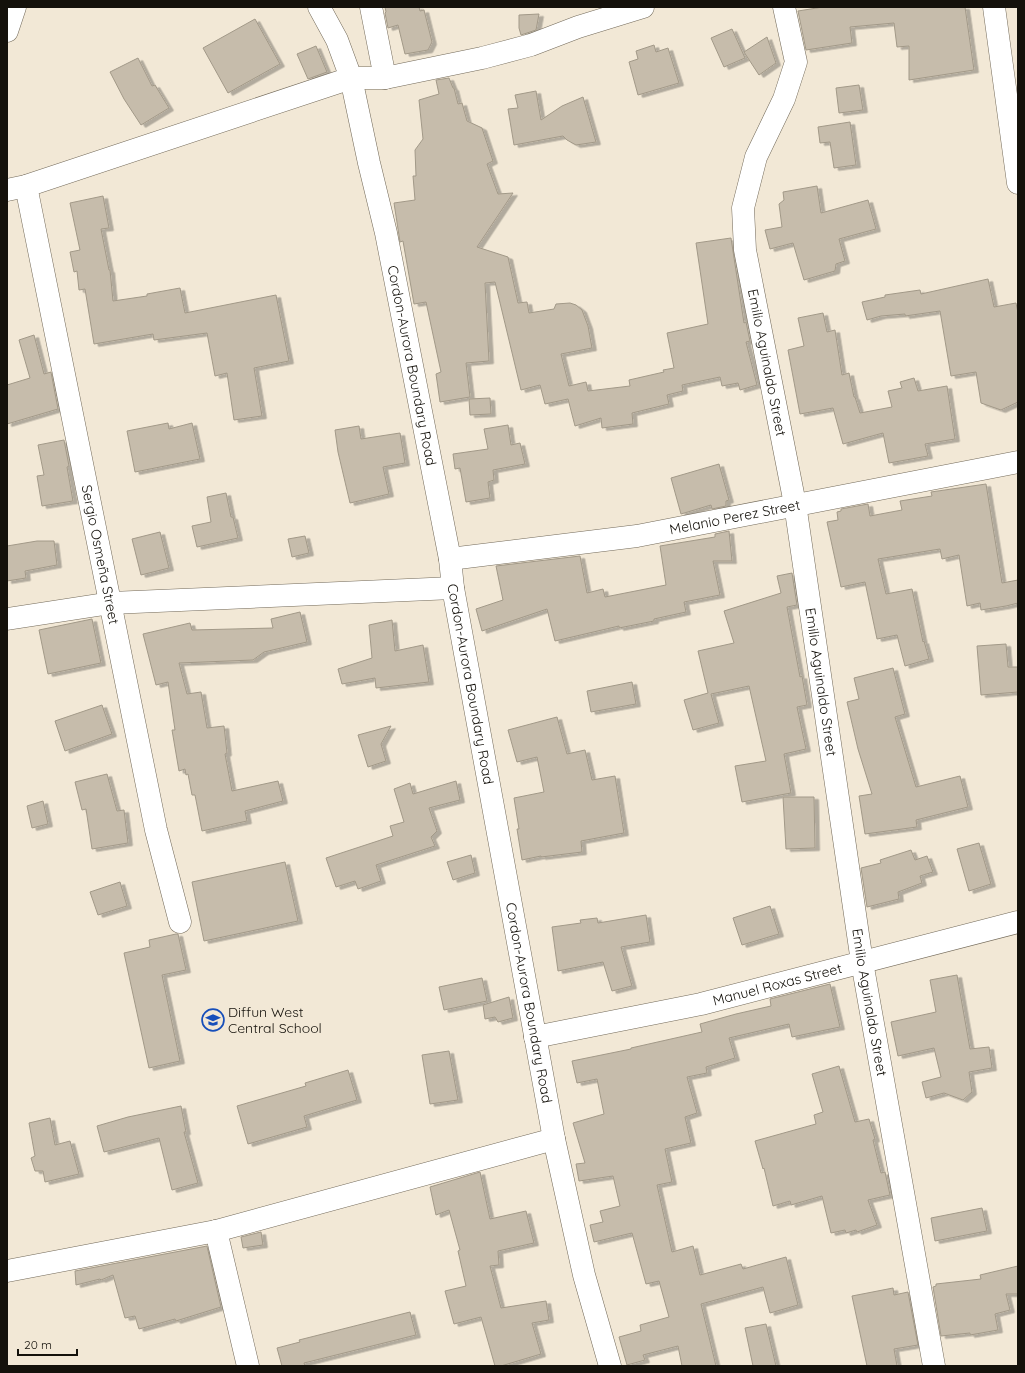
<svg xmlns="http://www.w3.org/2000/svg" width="1025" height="1373" font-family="Quicksand,sans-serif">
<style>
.building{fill:#c6bcab;stroke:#a29988;filter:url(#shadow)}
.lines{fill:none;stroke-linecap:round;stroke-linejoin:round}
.minor-casing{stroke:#736a5a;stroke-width:23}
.major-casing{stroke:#736a5a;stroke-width:23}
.minor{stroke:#fff;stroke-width:22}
.major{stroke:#fff;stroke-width:22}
.labels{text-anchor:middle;stroke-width:3.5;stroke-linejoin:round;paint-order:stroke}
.street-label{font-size:14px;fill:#14110b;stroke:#f2e8d6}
.poi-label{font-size:14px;fill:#14110b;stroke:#f2e8d6;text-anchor:start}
</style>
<defs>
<filter id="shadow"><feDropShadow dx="4.5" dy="2.5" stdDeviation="0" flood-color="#0004"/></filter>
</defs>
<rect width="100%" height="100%" fill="#f2e8d6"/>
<!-- building -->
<g class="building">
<path d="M385 7H419L420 11 424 10 432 42 428 50 405 54 398 25 388 28 385 13 386 12Z"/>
<path d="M823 7H965L974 70 909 80V46L897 47 894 23 850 27 852 43 806 50 798 11Z"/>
<path d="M539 14 536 30 521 35 519 28V15Z"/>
<path d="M255 19 280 64 228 93 203 48Z"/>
<path d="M732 29 745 58 724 67 711 38Z"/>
<path d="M767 37 776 63 759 75 744 52Z"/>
<path d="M654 45 656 52 668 48 679 83 638 95 629 62 638 59 636 51Z"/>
<path d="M316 46 327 72 308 79 297 54Z"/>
<path d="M138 58 152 86 155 85 169 108 141 125 124 99 110 72Z"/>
<path d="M449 78 453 88H454L458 104 462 103 467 121 482 128 493 161 487 164 498 194 513 193 477 247 508 257 518 303 527 302 529 313 554 309 556 304 570 303 576 305 582 310 588 326 592 348 561 354 569 386 586 382 588 391 630 386 629 380 664 372 663 370 674 368 667 333 708 324 696 243 731 238 744 323 746 322 750 341 746 342 757 385 740 390 738 383 722 386 720 377 682 385 683 391 667 395 669 404 632 413 633 424 602 428 601 418 575 426 568 399 545 404 540 385 521 390 495 282 485 283 489 361 466 363 470 397 440 402 436 374 441 372 426 302 414 304 403 241 400 242 394 203 415 200 413 176H416L415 150 423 139 419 100 439 94 436 80Z"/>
<path d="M859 85 863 110 839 113 836 88Z"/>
<path d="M536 91 541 120 562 106 583 97 596 142 576 145 567 140 563 136 514 145 508 109 518 108 515 95Z"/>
<path d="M850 122 856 165 834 168 830 142 820 143 818 127Z"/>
<path d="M817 186 821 213 868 200 876 229 839 239 845 261 836 264 835 271 804 280 793 243 770 249 765 230 782 227 779 204 784 200 783 192Z"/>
<path d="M103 196 109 228 101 229 109 270H110L113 301 147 296V294L180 288 185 313 276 295 289 361 254 368 262 416 234 420 227 373 215 376 207 333 154 340 153 334 94 344 85 289 79 290 77 271 74 272 70 252 80 250 70 203Z"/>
<path d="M988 279 994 307 1016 303 1018 313V402L1001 410 981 403 976 372 951 376 940 311 905 316V314L881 316 867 320 862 302 885 297V295L920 290 921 294Z"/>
<path d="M823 313 827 332 835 330 842 375 849 373 854 397H855L860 413 892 407 888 391 902 388 900 382 914 378 918 391 947 386 955 439 925 444 928 456 889 463 883 433 843 444 833 408 800 414 788 350 804 346 798 318Z"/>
<path d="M34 335 44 374 51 372 58 409 7 424V385L30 378 19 340Z"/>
<path d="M490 398 491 414 470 415 469 399Z"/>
<path d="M168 423 169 429 192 423 200 459 135 472 127 431Z"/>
<path d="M508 425 511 445 520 443 525 464 493 470 494 480 488 482 490 498 466 502 460 468 455 469 453 454 488 449 484 429Z"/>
<path d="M359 426 361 439 400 433 405 463 383 467 389 494 350 503 338 452 335 430Z"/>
<path d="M64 440 69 466 67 467 73 501 42 506 37 476 44 475 38 445Z"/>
<path d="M719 464 729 500 726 501V506L712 509 711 505 681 514 671 478Z"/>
<path d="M986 484 1002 583 1018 580V603L1006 606 981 610 980 603 967 606 959 555 942 559 940 549 878 559 886 594 912 589 923 642 924 641 929 659 905 666 897 635 877 639 865 582 841 587 827 522 838 520 837 512 841 511V509L868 504 870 516 902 510 900 501 932 496 931 492Z"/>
<path d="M226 493 231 517H233L238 538 197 547 192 526 211 522 207 497Z"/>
<path d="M729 531 732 561H713L720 595 684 602 686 612 654 619V621L619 628V626L555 641 547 609 482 631 476 609 503 600 496 566 580 556 587 593 603 589 605 597 666 585 660 546 715 537V534Z"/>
<path d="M160 532 169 568 141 575 132 539Z"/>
<path d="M305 536 309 553 292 557 288 539Z"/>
<path d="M37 541H54L57 565 25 571 26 578 7 581V546Z"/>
<path d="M792 573 797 605 787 607 800 677 802 676 807 705 797 707 806 749 784 754 791 793 742 802 735 766 766 761 749 686 711 694 719 723 693 730 684 700 708 693 698 651 734 643 724 611 781 593 777 576Z"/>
<path d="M300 612 307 642 264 652 253 660 179 663 187 694 201 692 207 728 224 726 227 753 225 754 232 791 278 781 283 801 245 811 247 821 202 831 195 795H192L188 774 186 775 185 769 179 771 172 730H175L168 682 156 685 143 634 190 623 192 630 273 628 271 619Z"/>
<path d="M92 619 101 663 48 674 39 630Z"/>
<path d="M392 620 395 651 423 645 429 682 376 688 375 678 342 684 338 669 372 658 369 625Z"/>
<path d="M1006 644 1008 667H1018V692L981 695 977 646Z"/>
<path d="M893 668 905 714 895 717 916 787 960 776 968 807 916 820 917 827 865 834 859 796 872 794 858 749 847 702 859 699 854 678Z"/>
<path d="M632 682 636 704 591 712 587 691Z"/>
<path d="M102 705 112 734 65 751 55 721Z"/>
<path d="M557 717 567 754 585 750 592 780 615 776 624 833 581 841 582 852 541 857V856L522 860 517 829H519L514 798 544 792 537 757 517 762 508 730Z"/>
<path d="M391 726 381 744 386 761 368 767 358 735Z"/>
<path d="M107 774 117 811 124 810 128 843 92 849 86 809 82 810 75 782Z"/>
<path d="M456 781 460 800 429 808 437 831 431 837 435 846 376 865 381 881 358 889 355 881 336 887 326 858 393 836 390 826 404 822 394 789 410 783 413 794Z"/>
<path d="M783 797H814L815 848 786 849Z"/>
<path d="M43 801 48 824 32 828 27 806Z"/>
<path d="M979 843 991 884 969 891 957 849Z"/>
<path d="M911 850 915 860 927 856 933 872 920 876 922 883 898 892 899 899 867 907 861 868 881 863 880 860Z"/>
<path d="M471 855 475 873 453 880 447 862Z"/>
<path d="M285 862 298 921 204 941 192 882Z"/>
<path d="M120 882 127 906 98 915 90 892Z"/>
<path d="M770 906 779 934 742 945 733 918Z"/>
<path d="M646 915 650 942 621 947 632 986 612 991 603 962 558 971 552 927 581 923 580 920 597 918 598 923Z"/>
<path d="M176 934H178L186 970 162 975 180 1061 149 1068 124 953 150 947 149 940Z"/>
<path d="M957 975 970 1049 989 1047 992 1068 969 1072 972 1092 963 1100 944 1093 926 1098 922 1082 941 1077 934 1048 898 1056 891 1022 936 1012 930 980Z"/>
<path d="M482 978 487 1001 444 1010 439 987Z"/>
<path d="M830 984 840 1027 792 1037 789 1024 729 1038 735 1058 706 1067 707 1073 687 1077 697 1113 685 1117 691 1143 665 1149 672 1182 657 1185 672 1252 693 1246 700 1275 741 1264 743 1269 786 1257 798 1305 770 1313 763 1287 701 1304 716 1366H682L678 1346 643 1355 645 1360 627 1365 619 1337 641 1331 640 1325 669 1317 659 1281 646 1284 632 1233 594 1242 590 1225 603 1222 600 1211 620 1206 613 1176 579 1181 576 1164 585 1163 573 1123 604 1114 597 1079 577 1083 572 1061 631 1049V1048L702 1032 700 1024 736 1014 771 1006 770 999Z"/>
<path d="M509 997 513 1018 498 1022 495 1017 485 1019 483 1005Z"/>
<path d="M449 1051 458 1100 430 1104 422 1055Z"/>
<path d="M839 1066 855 1122 869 1119 875 1139 873 1140 881 1173 885 1172 890 1195 868 1200 877 1225 857 1232 856 1230 846 1233 845 1230 831 1233 822 1196 791 1205 790 1201 773 1206 764 1168 763 1169 755 1141 816 1124 814 1115 823 1112 812 1074Z"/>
<path d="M348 1070 357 1100 304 1116 307 1127 248 1144 237 1106 306 1086 305 1083Z"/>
<path d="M181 1106 186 1132H184L198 1183 172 1190 159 1138 104 1152 97 1126 128 1117Z"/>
<path d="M50 1118 55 1145 70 1141 79 1174 45 1182 43 1171H35L31 1158 35 1156 29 1123Z"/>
<path d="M480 1172 490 1219 526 1211 534 1243 498 1251 499 1265 490 1266 501 1308 546 1301 549 1320 532 1323 541 1354 501 1366H495L481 1317 454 1324 445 1291 466 1286 458 1251 460 1250 449 1210 436 1215 430 1187Z"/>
<path d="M982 1208 987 1231 935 1241 931 1218Z"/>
<path d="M261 1232 263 1245 243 1248 241 1237Z"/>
<path d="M207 1246 221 1307 176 1321 175 1319 139 1329 135 1316 125 1318 113 1275 101 1280 100 1279 76 1285 75 1271Z"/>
<path d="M1018 1266V1294H1006L1010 1310 995 1314 998 1330 970 1335V1333L941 1336 933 1287 936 1286V1284L981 1279 980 1275Z"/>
<path d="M893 1288 894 1295 908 1292 918 1345 894 1349 897 1366H867L852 1296Z"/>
<path d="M410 1312 416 1335 304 1363 305 1366H282L277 1348 300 1342 299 1340Z"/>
<path d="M766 1324 776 1366H753L745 1328Z"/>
</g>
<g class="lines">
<!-- minor casing -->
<g class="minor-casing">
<g id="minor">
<path d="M371 7 385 78"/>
<path id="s1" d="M784 7 796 62 784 99 756 157 743 208 745 250 795 504 862 962 934 1366"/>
<path d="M994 7 1018 183"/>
<path d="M7 31 15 7"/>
<path id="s2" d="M26 186 156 830 180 922"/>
<path d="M7 190 26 186 351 78H385L482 58 531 45 578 27 643 7"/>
<path id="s3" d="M450 559 637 536 1018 462"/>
<path d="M7 619 111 603 453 588"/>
<path id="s4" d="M535 1037 701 1004 1018 922"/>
<path d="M216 1231 248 1366"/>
<path d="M7 1271 216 1231 554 1139"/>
</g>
</g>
<!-- major casing -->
<g class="major-casing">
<g id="major">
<path id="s5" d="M319 7 337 40 351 78 369 163 386 233 450 559 453 588 554 1139 584 1275 610 1366"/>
</g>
</g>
<!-- minor -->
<use href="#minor" class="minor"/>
<!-- major -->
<use href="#major" class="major"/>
</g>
<!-- icons -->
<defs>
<g id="school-ring" transform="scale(1.15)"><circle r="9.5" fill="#f2e8d6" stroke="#164eba" stroke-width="1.5"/><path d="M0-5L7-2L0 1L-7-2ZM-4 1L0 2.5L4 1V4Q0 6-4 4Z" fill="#164eba"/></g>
</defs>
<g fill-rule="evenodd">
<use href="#school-ring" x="213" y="1020"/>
</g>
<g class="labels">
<!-- street labels -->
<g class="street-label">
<text dy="5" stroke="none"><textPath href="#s1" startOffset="369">Emilio Aguinaldo Street</textPath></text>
<text dy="5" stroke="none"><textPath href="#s5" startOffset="372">Cordon-Aurora Boundary Road</textPath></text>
<text dy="5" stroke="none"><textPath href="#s3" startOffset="288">Melanio Perez Street</textPath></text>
<text dy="5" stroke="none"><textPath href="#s2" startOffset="376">Sergio Osmeña Street</textPath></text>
<text dy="5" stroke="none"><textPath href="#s1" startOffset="693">Emilio Aguinaldo Street</textPath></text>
<text dy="5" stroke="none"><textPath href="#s5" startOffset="696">Cordon-Aurora Boundary Road</textPath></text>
<text dy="5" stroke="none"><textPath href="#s4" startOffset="248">Manuel Roxas Street</textPath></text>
<text dy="5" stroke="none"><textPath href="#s5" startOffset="1020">Cordon-Aurora Boundary Road</textPath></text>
<text dy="5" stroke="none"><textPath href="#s1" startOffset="1017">Emilio Aguinaldo Street</textPath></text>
</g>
<!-- poi labels -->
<g class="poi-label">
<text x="228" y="1017">Diffun West<tspan x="228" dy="16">Central School</tspan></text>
</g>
</g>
<!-- border -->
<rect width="1025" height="1373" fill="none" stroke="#14110b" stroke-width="16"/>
<!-- scale -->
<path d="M18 1349v6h59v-6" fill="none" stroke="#14110b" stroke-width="2"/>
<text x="24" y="1349" font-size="12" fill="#14110b" stroke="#f2e8d6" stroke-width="3" paint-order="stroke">20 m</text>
</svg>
